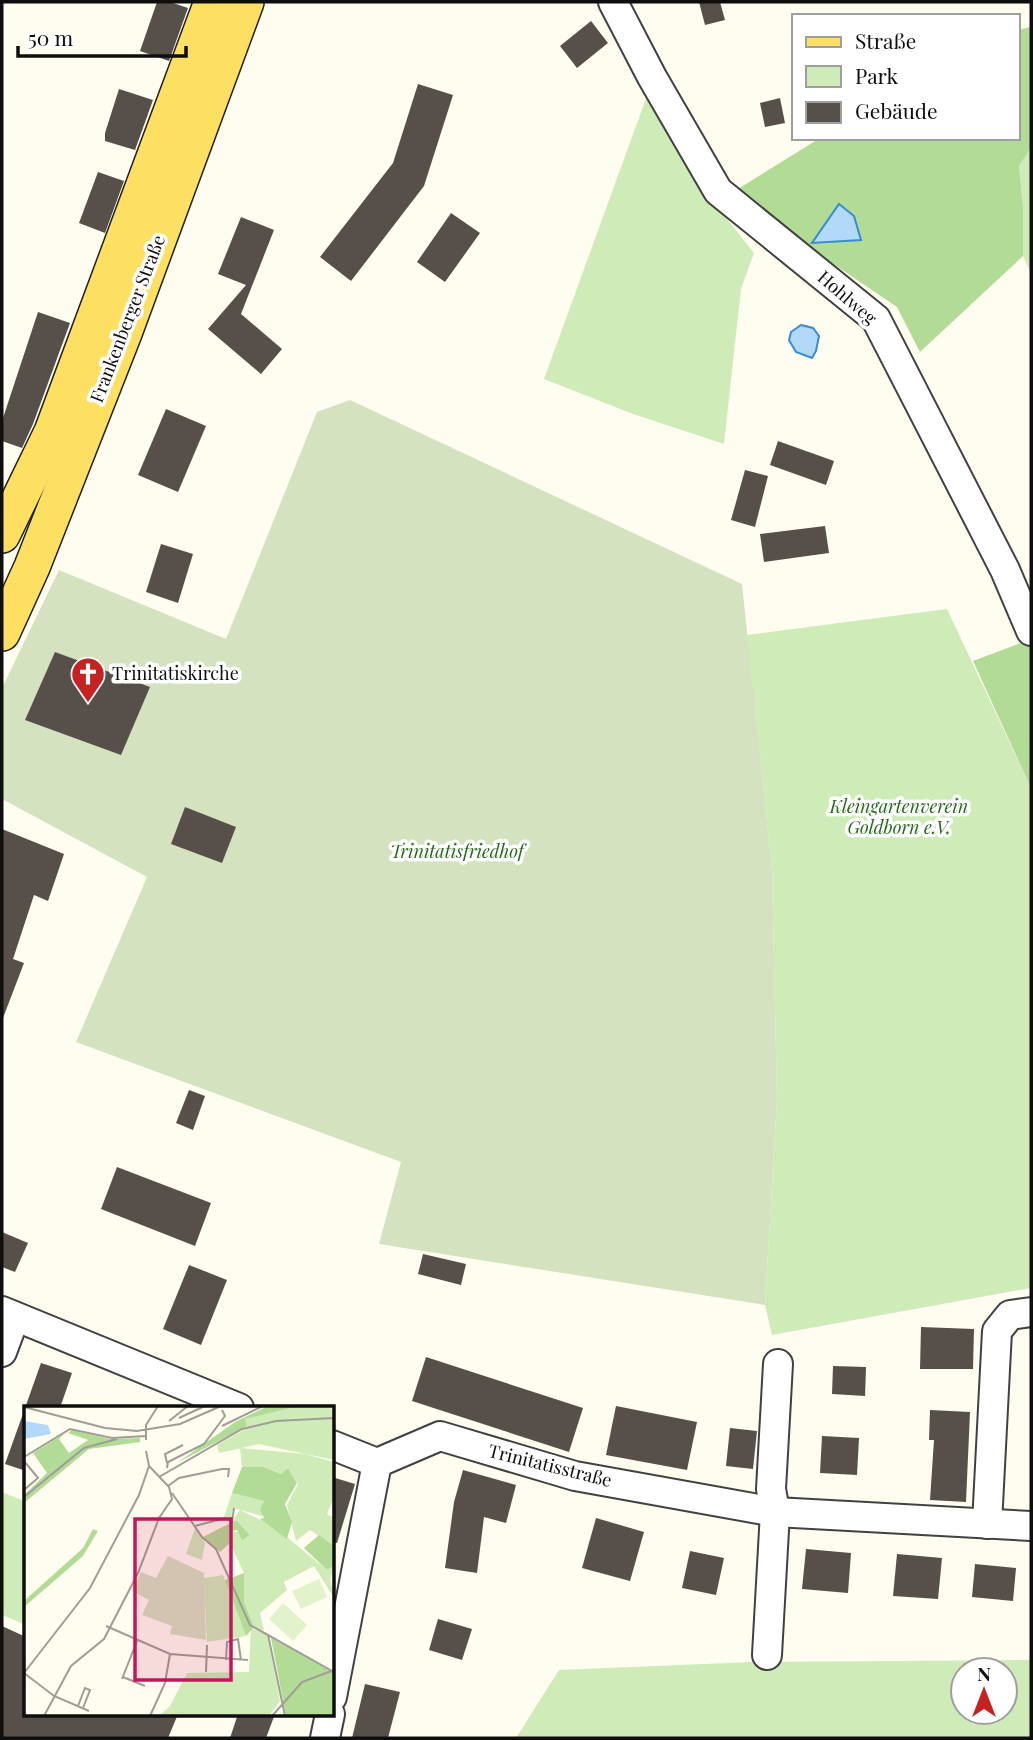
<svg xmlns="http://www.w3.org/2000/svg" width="1033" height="1740" font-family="'Playfair Display',serif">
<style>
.green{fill:#cfebb8;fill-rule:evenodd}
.forest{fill:#b2dc96}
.cemetery{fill:#d5e2bf}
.water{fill:#b2daf8;stroke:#378bd2;stroke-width:2}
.building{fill:#57504a}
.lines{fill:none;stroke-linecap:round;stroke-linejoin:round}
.minor-casing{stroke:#414141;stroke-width:32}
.major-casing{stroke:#1f1f1f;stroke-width:38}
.minor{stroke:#fff;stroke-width:28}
.major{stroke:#fde062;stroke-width:35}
.labels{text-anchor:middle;stroke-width:7;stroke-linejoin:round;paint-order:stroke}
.street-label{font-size:18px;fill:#0e0e0e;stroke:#fff}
.poi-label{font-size:18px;fill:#0e0e0e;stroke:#fff;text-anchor:start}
.park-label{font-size:18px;font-style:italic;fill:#27691c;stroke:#fff}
.inset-road{fill:none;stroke:#9f9d96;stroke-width:2}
.view{fill:#c2185b;fill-opacity:0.15;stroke:#c2185b;stroke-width:3.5}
.inset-edge{fill:none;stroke:#0e0e0e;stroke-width:3.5}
</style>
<rect width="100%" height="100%" fill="#fffdf0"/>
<!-- green -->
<g class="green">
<path d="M648 93 696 180 754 253 741 289 724 444 633 414 544 379Z"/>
<path d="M1031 148V273L1023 256V206L1019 166Z"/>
<path d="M947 609 1031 788V1288L772 1335 765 1305 777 1099 772 869 747 635Z"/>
<path d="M2 1492 26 1502V1625L2 1615Z"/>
<path d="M1031 1660V1738H516L559 1670 752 1662ZM963 1670H1005V1712H963Z"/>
</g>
<!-- forest -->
<g class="forest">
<path d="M1031 27V148L1019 166 1023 206V256L920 352 897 307 730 194 820 138H1017V30Z"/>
<path d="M1031 639V788L973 661Z"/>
</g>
<!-- cemetery -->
<path class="cemetery" d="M350 400 742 584 772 869 777 1099 765 1305 379 1244 401 1162 76 1042 147 877 2 799V688L59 570 226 639 317 412Z"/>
<!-- water -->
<g class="water">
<path d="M839 204 854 216 861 240 812 243Z"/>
<path d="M801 325 813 328 819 336 816 351 812 358 796 352 789 340 791 332Z"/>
</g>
<!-- building -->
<g class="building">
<path d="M157 2H170L188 8 169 61 140 51Z"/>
<path d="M699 2H720L725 20 705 25Z"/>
<path d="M591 21 608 43 577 68 560 46Z"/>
<path d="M418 84 453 95 424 186 351 281 320 257 393 163Z"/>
<path d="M119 89 153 100 135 150 105 141V133Z"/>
<path d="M780 98 785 123 765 127 760 103Z"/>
<path d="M98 172 124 181 105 233 79 223Z"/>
<path d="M451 213 480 233 445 282 417 262Z"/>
<path d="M241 217 274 230 241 314 282 349 261 374 208 329 246 285 218 274Z"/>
<path d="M38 312 70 323 33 424 22 448 2 441V421Z"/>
<path d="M166 409 206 426 178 492 138 475Z"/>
<path d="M778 441 834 461 826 485 770 465Z"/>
<path d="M745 470 768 476 755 527 731 520Z"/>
<path d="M825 526 829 553 764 562 760 534Z"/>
<path d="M161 544 193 554 178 603 146 592Z"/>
<path d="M55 652 150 687 121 755 25 720Z"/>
<path d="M185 807 236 827 222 863 171 844Z"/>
<path d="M2 829 64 854 48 901 34 895 13 959 24 963 3 1018H2Z"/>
<path d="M189 1090 205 1096 193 1130 176 1123Z"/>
<path d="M117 1167 211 1203 195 1246 101 1209Z"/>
<path d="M2 1232 28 1243 15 1272 2 1267Z"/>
<path d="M423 1254 466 1264 461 1285 418 1274Z"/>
<path d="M189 1265 227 1280 201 1345 163 1329Z"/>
<path d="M921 1327 974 1329 973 1369H920Z"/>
<path d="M426 1357 583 1408 569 1452 412 1401Z"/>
<path d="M41 1363 72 1373 60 1408H25Z"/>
<path d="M833 1366 866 1367 865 1396 832 1394Z"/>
<path d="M616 1406 697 1422 687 1470 606 1455Z"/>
<path d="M930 1410 970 1412 966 1502 930 1500 934 1440H929Z"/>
<path d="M24 1411 26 1412V1471L5 1464Z"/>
<path d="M730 1428 757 1431 753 1469 726 1466Z"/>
<path d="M822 1436 859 1438 857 1475 820 1473Z"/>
<path d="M463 1470 516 1485 506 1523 484 1517 477 1573 445 1568 454 1502Z"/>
<path d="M332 1477 355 1484 337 1543 332 1542Z"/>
<path d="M596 1518 644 1532 630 1581 582 1568Z"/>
<path d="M806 1549 851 1553 848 1593 802 1589Z"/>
<path d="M690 1551 724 1558 716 1595 682 1588Z"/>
<path d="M897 1554 942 1558 938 1599 893 1596Z"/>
<path d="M975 1564 1016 1568 1013 1601 972 1597Z"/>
<path d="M438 1619 472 1629 462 1660 429 1650Z"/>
<path d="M2 1626 26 1637V1714H178L168 1738H2Z"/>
<path d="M365 1684 400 1692 388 1738H352Z"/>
<path d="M238 1714H275L266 1738H230Z"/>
</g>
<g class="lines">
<!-- minor casing -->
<g class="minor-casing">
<g id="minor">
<path d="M613 2 652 77 718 191 876 319 1005 570 1031 631"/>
<path d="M2 1311 239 1408"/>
<path d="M2 1352 15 1317"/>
<path d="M332 1445 377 1463 440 1436 575 1476 775 1512 1031 1526"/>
<path d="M987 1524 997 1331 1010 1315 1031 1312"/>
<path d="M767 1655 775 1512 771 1489 778 1364"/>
<path d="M332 1697 377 1463"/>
<path d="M325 1738 330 1714"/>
</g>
</g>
<!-- major casing -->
<g class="major-casing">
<g id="major">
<path d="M2 535 52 432 212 2"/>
<path d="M2 633 32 567 124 333 246 2"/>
</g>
</g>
<!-- minor -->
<use href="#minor" class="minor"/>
<!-- major -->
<use href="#major" class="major"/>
</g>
<!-- icons -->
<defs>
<g id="church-pin" transform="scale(1.75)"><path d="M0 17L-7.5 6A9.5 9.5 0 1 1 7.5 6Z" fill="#c42321" stroke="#fff"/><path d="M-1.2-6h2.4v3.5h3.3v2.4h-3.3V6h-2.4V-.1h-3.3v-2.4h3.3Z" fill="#fff"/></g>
</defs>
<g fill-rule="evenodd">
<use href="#church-pin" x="88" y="674"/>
</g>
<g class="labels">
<!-- street labels -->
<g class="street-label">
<text transform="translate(847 298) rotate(41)" y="6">Hohlweg</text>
<text transform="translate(128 319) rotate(-69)" y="6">Frankenberger Straße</text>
<text transform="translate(550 1466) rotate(14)" y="6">Trinitatisstraße</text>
</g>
<!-- poi labels -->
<g class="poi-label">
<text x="112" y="680">Trinitatiskirche</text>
</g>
<!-- park labels -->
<g class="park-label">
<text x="899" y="813">Kleingartenverein<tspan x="899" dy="21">Goldborn e.V.</tspan></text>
<text x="457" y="858">Trinitatisfriedhof</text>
</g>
</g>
<!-- overview -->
<g transform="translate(24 1406)">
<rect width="310" height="310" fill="#fffdf0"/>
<path d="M295 0 310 3V54L235 38 195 47 193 39 223 22 220 13 256 1ZM216 42 281 48 310 56V91L303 108 310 112V140L286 124 272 135 263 99 274 78 264 62 257 68 240 61H218ZM208 87 240 95 238 110 209 102 207 113 200 111ZM216 104 249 120 303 164 310 160 306 173 310 192 290 160 260 176 263 184 236 207 240 225 230 221 220 196V167L206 137 208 125 226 129 210 112ZM171 122 181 137 178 154 162 148ZM199 169 222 230 183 236 180 172ZM227 222 243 229 256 295 245 310H135L146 300 163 267 225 266Z" fill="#cfebb8"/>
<path d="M244 0H274L221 13 223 20 153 57 211 16ZM48 24 86 33 116 32V36L65 43 0 97V89L23 67 9 47 41 27 35 33 45 47 64 34 44 27ZM218 61H240L257 68 264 62 273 77 261 98 268 116 263 133 236 113 240 112 236 104 240 95 208 87ZM212 114 226 129 218 134 213 124 208 125 206 137 196 146 179 131ZM69 123 74 125 59 150 0 201V195L59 142ZM295 129 310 140V160L303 164 280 142ZM220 167V196L230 221 222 230 201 174ZM247 232 310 266V310H262Z" fill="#b2dc96"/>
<path d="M144 150 180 167 182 234 146 228 148 220 118 209 125 194 108 185 117 166 132 172Z" fill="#d5e2bf"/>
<path d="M295 173 303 191 277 203 268 185ZM259 197 283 219 269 235 245 213Z" fill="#e2f2ca"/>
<path d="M0 15 24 19 27 28 0 33Z" fill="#b2daf8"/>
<path class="inset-road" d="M0 1 81 22 113 25 156 18 197 0M155 12 181 0M145 15 164 0M198 20 239 0M122 34V19L134 0M0 51 46 23 88 32 122 30M0 55 14 72 0 84M143 57 141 48 159 39M143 62 144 56 180 38 201 10 198 4M135 71 218 23 252 15 310 12M144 80 155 72 198 63H205L204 71M148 87 178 131 192 143 226 219 310 266M0 91 60 42 93 33M171 120 201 112 208 116 210 102M82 220 146 248 224 254M244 229 261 310M202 254 203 236 214 233 217 254M182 266 183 239M0 267 66 182 115 89 125 60M0 267 30 290 65 305M99 271 121 280M98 273 113 235M54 300 61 282 66 284 59 302M20 310 47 260 80 233 114 167 135 112 148 93 145 81 125 60 122 45M126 310 141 277 146 248M248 310 278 276 310 264"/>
<path class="view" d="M111 113H207V274H111Z"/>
<rect width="310" height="310" class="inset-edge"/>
</g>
<!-- border -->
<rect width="1033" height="1740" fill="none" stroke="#0e0e0e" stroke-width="7"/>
<!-- legend -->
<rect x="792" y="14" width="228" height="126" fill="#ffffff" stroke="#9f9f9f" stroke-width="2"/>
<rect x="806" y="37" width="35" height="10" fill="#fde062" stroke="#9f9f9f" stroke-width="2"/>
<text x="855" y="49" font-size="21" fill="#0e0e0e">Straße</text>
<rect x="806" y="66" width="35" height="21" fill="#cfebb8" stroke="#9f9f9f" stroke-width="2"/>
<text x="855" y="84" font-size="21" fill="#0e0e0e">Park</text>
<rect x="806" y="102" width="35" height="21" fill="#57504a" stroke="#9f9f9f" stroke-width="2"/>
<text x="855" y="119" font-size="21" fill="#0e0e0e">Gebäude</text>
<!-- north arrow -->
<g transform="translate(984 1691)"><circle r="33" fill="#ffffff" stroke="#9f9f9f" stroke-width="2"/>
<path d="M0-5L12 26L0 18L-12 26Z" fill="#c42321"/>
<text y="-10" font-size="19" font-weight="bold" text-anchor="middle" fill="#0e0e0e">N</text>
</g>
<!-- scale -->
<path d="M18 46v10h168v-10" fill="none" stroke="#0e0e0e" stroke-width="3.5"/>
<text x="28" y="46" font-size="21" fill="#0e0e0e" stroke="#ffffff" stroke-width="5" paint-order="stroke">50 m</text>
</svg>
